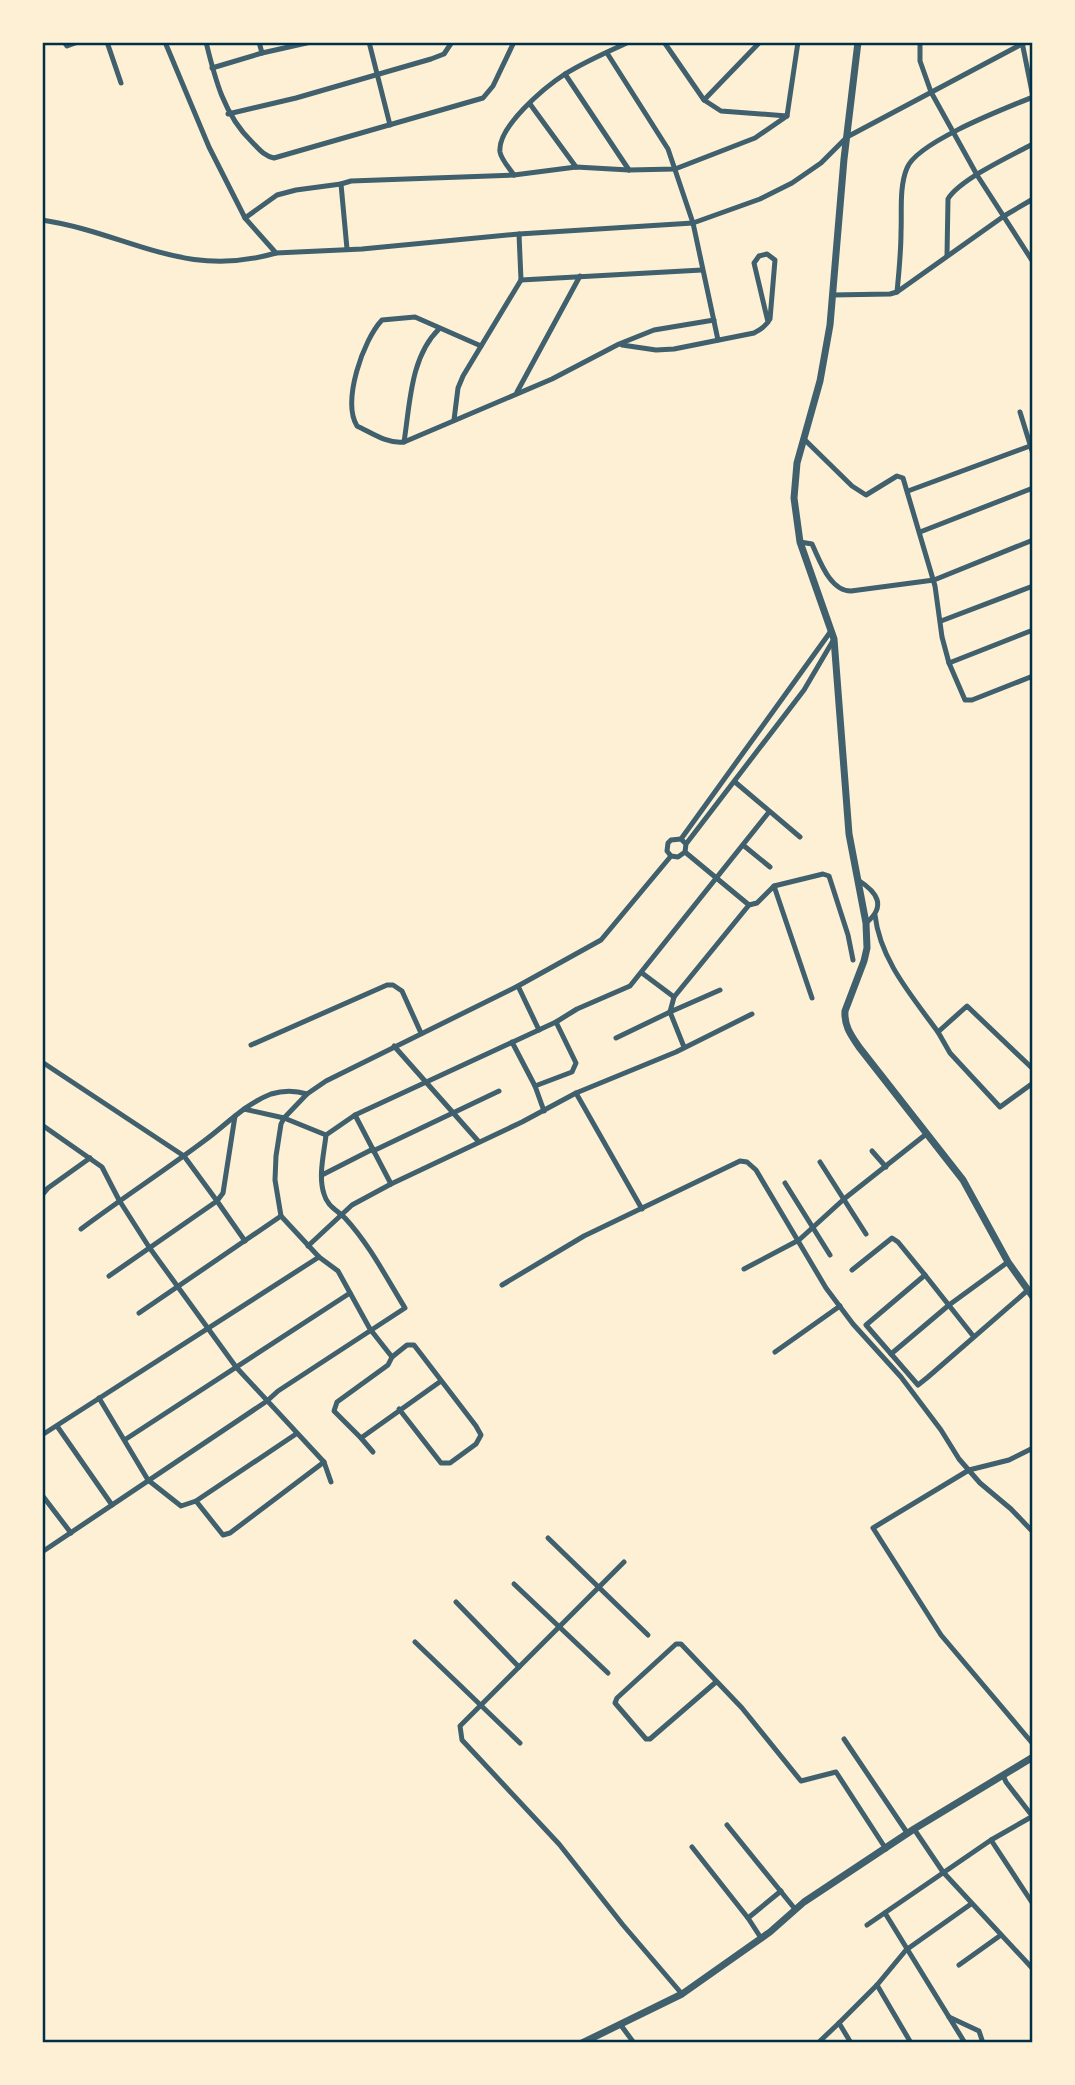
<svg xmlns="http://www.w3.org/2000/svg" width="1075" height="2085" font-family="'Golos Text',sans-serif">
<style>
.lines{fill:none;stroke-linecap:round;stroke-linejoin:round}
.minor{stroke:#3f606c;stroke-width:5}
.tertiary{stroke:#3f606c;stroke-width:7}
.neatline{fill:none;stroke:#003049;stroke-width:2.5}
</style>
<rect width="100%" height="100%" fill="#fdf0d5"/>
<g class="lines">
<!-- minor -->
<g class="minor">
<path d="M64 42 67 46 78 42"/>
<path d="M107 42 121 83"/>
<path d="M165 42 209 147 245 218 276 253 362 249 519 234 693 223 760 199 792 183 821 163 847 137 1022 44"/>
<path d="M206 42C215 79 224 115 252 142 259 149 264 156 274 158L483 98 493 86 514 42"/>
<path d="M259 42 262 53"/>
<path d="M369 42 390 125"/>
<path d="M664 42 704 100 721 111 787 116"/>
<path d="M920 42V61L931 92 977 175 1033 262"/>
<path d="M1022 42 1033 97"/>
<path d="M607 53 668 149 693 223 718 340"/>
<path d="M212 68 262 53 311 42"/>
<path d="M565 74 629 170"/>
<path d="M704 100 760 42"/>
<path d="M530 104 576 167"/>
<path d="M228 114 296 98 431 59 444 54 452 42"/>
<path d="M514 175C509 168 501 159 500 152 497 127 545 87 565 74 584 62 607 52 629 42"/>
<path d="M245 218 277 195 296 190 341 184"/>
<path d="M42 220C128 233 184 280 276 253"/>
<path d="M347 249 341 184 351 181 514 175 576 167 629 170 675 169 755 138 787 116 798 42"/>
<path d="M947 255 948 199C959 180 1012 155 1033 144"/>
<path d="M521 280 702 270"/>
<path d="M897 292C899 272 901 252 901 232 902 212 899 187 907 168 917 142 1006 108 1033 97"/>
<path d="M832 295 890 294 897 292 1004 216 1033 199"/>
<path d="M622 345 656 350 674 349 754 333C761 329 765 327 770 319L775 260 767 254 759 256 754 263 768 322"/>
<path d="M481 346 415 317 382 320C363 340 342 401 357 426 372 433 387 444 404 442L552 379 619 344 654 330 714 320"/>
<path d="M517 392 580 276"/>
<path d="M1020 412 1033 454"/>
<path d="M454 420 458 388 463 376 521 280 519 234"/>
<path d="M805 440 852 486 866 495 897 476 903 478 935 586 942 637 949 663 965 700H972L1033 676"/>
<path d="M404 442C410 405 410 357 439 329"/>
<path d="M908 491 1030 446"/>
<path d="M920 532 1033 488"/>
<path d="M800 542 812 544C820 561 830 591 851 591L934 580 1033 540"/>
<path d="M941 621 1033 586"/>
<path d="M949 663 1033 630"/>
<path d="M735 782 800 837"/>
<path d="M681 839 831 631"/>
<path d="M686 844 681 839 671 840 668 843 667 851 671 856 678 857 685 852 686 844 804 690 834 639"/>
<path d="M743 845 770 867"/>
<path d="M685 852 749 905"/>
<path d="M858 880C877 892 887 906 866 923"/>
<path d="M774 886 812 998"/>
<path d="M875 915C880 960 912 996 938 1032"/>
<path d="M642 973 674 997"/>
<path d="M518 986 539 1030"/>
<path d="M670 1012 674 997 749 905 757 903 774 886 823 874 829 876 848 935 853 960"/>
<path d="M670 1012 720 990"/>
<path d="M616 1038 670 1012 684 1047"/>
<path d="M512 1042 535 1086 544 1111"/>
<path d="M251 1045 387 985H393L402 991 421 1033"/>
<path d="M394 1046 479 1142"/>
<path d="M42 1062 184 1156 217 1201 223 1193 235 1116"/>
<path d="M1033 1069 967 1006 938 1032 950 1053 1000 1107 1033 1083"/>
<path d="M535 1086 572 1072 576 1063 556 1022"/>
<path d="M576 1093 642 1209"/>
<path d="M244 1109 284 1118 326 1135"/>
<path d="M355 1115 391 1184"/>
<path d="M42 1125 102 1167 119 1200 149 1247 236 1367 324 1462 331 1482"/>
<path d="M373 1151 499 1091"/>
<path d="M872 1151 886 1167"/>
<path d="M820 1162 866 1234"/>
<path d="M322 1175 373 1149"/>
<path d="M785 1183 830 1255"/>
<path d="M42 1195 48 1188 90 1158"/>
<path d="M81 1229C121 1199 164 1171 204 1141 226 1125 245 1104 271 1094 284 1090 294 1090 307 1094"/>
<path d="M308 1246 352 1205 391 1184 522 1122 576 1093 676 1052 752 1014"/>
<path d="M744 1269 799 1240 844 1199 925 1135"/>
<path d="M852 1270 892 1238 898 1242 925 1275"/>
<path d="M109 1276 217 1201 245 1241"/>
<path d="M502 1285 584 1236 740 1161 747 1162 756 1170 826 1288 853 1324 901 1377 941 1430 959 1459 980 1483 1011 1509 1033 1532"/>
<path d="M139 1313 281 1216"/>
<path d="M974 1337 925 1275 866 1325 918 1385 928 1377 1028 1290"/>
<path d="M775 1352 840 1306"/>
<path d="M891 1354 949 1305 1008 1262"/>
<path d="M392 1357 370 1329 338 1271 319 1257 281 1216 275 1180 276 1156 281 1124 284 1118 307 1094 326 1081 518 986 601 940 671 856"/>
<path d="M99 1398 148 1480 181 1506 196 1501 223 1535 230 1533 324 1462"/>
<path d="M399 1409 441 1463H450L476 1444 481 1435 476 1426 414 1345H407L392 1357 388 1365 337 1402 334 1411 361 1438 441 1381"/>
<path d="M57 1426 112 1505"/>
<path d="M42 1435 319 1257"/>
<path d="M361 1438 373 1452"/>
<path d="M126 1439 350 1293"/>
<path d="M1033 1448 1009 1460 969 1470 873 1528 941 1635 1033 1744"/>
<path d="M42 1495 71 1533"/>
<path d="M196 1501 296 1434"/>
<path d="M548 1538 648 1635"/>
<path d="M42 1552 267 1401 278 1391 405 1308C386 1277 369 1244 345 1218 337 1210 327 1206 324 1194 318 1176 324 1154 326 1135L355 1115 556 1022 577 1009 630 986 769 812"/>
<path d="M624 1562 460 1726 462 1740 559 1844 623 1925 682 1994"/>
<path d="M514 1584 608 1673"/>
<path d="M456 1602 519 1667"/>
<path d="M415 1642 520 1743"/>
<path d="M716 1682 650 1739H646L615 1703 617 1698 676 1644H681L742 1708 801 1781 836 1772 886 1849"/>
<path d="M844 1739 908 1834"/>
<path d="M1003 1775 1006 1782 1033 1817"/>
<path d="M727 1825 795 1909"/>
<path d="M914 1829 943 1872 1033 1969"/>
<path d="M991 1840 1033 1904"/>
<path d="M692 1847 748 1918 781 1891"/>
<path d="M885 1913 965 2043"/>
<path d="M748 1918 761 1938"/>
<path d="M867 1925 991 1840 1033 1816"/>
<path d="M959 1965 1001 1935"/>
<path d="M877 1985 911 2043"/>
<path d="M949 2017 979 2031 983 2043"/>
<path d="M620 2024 634 2043"/>
<path d="M818 2043 839 2023"/>
<path d="M851 2043 839 2023 877 1985 906 1950 971 1904"/>
</g>
<!-- tertiary -->
<g class="tertiary">
<path d="M858 42 844 159 830 325 820 381 797 463 794 498 800 542 834 639 849 834 866 923 867 948 864 961 845 1011C844 1026 851 1035 859 1047L963 1180 1008 1262 1033 1297"/>
<path d="M582 2043 682 1994 770 1932 804 1902 914 1829 1033 1757"/>
</g>
</g>
<!-- border -->
<rect width="1075" height="2085" fill="none" stroke="#fdf0d5" stroke-width="88"/>
<rect x="44" y="44" width="987" height="1997" class="neatline"/>
</svg>
